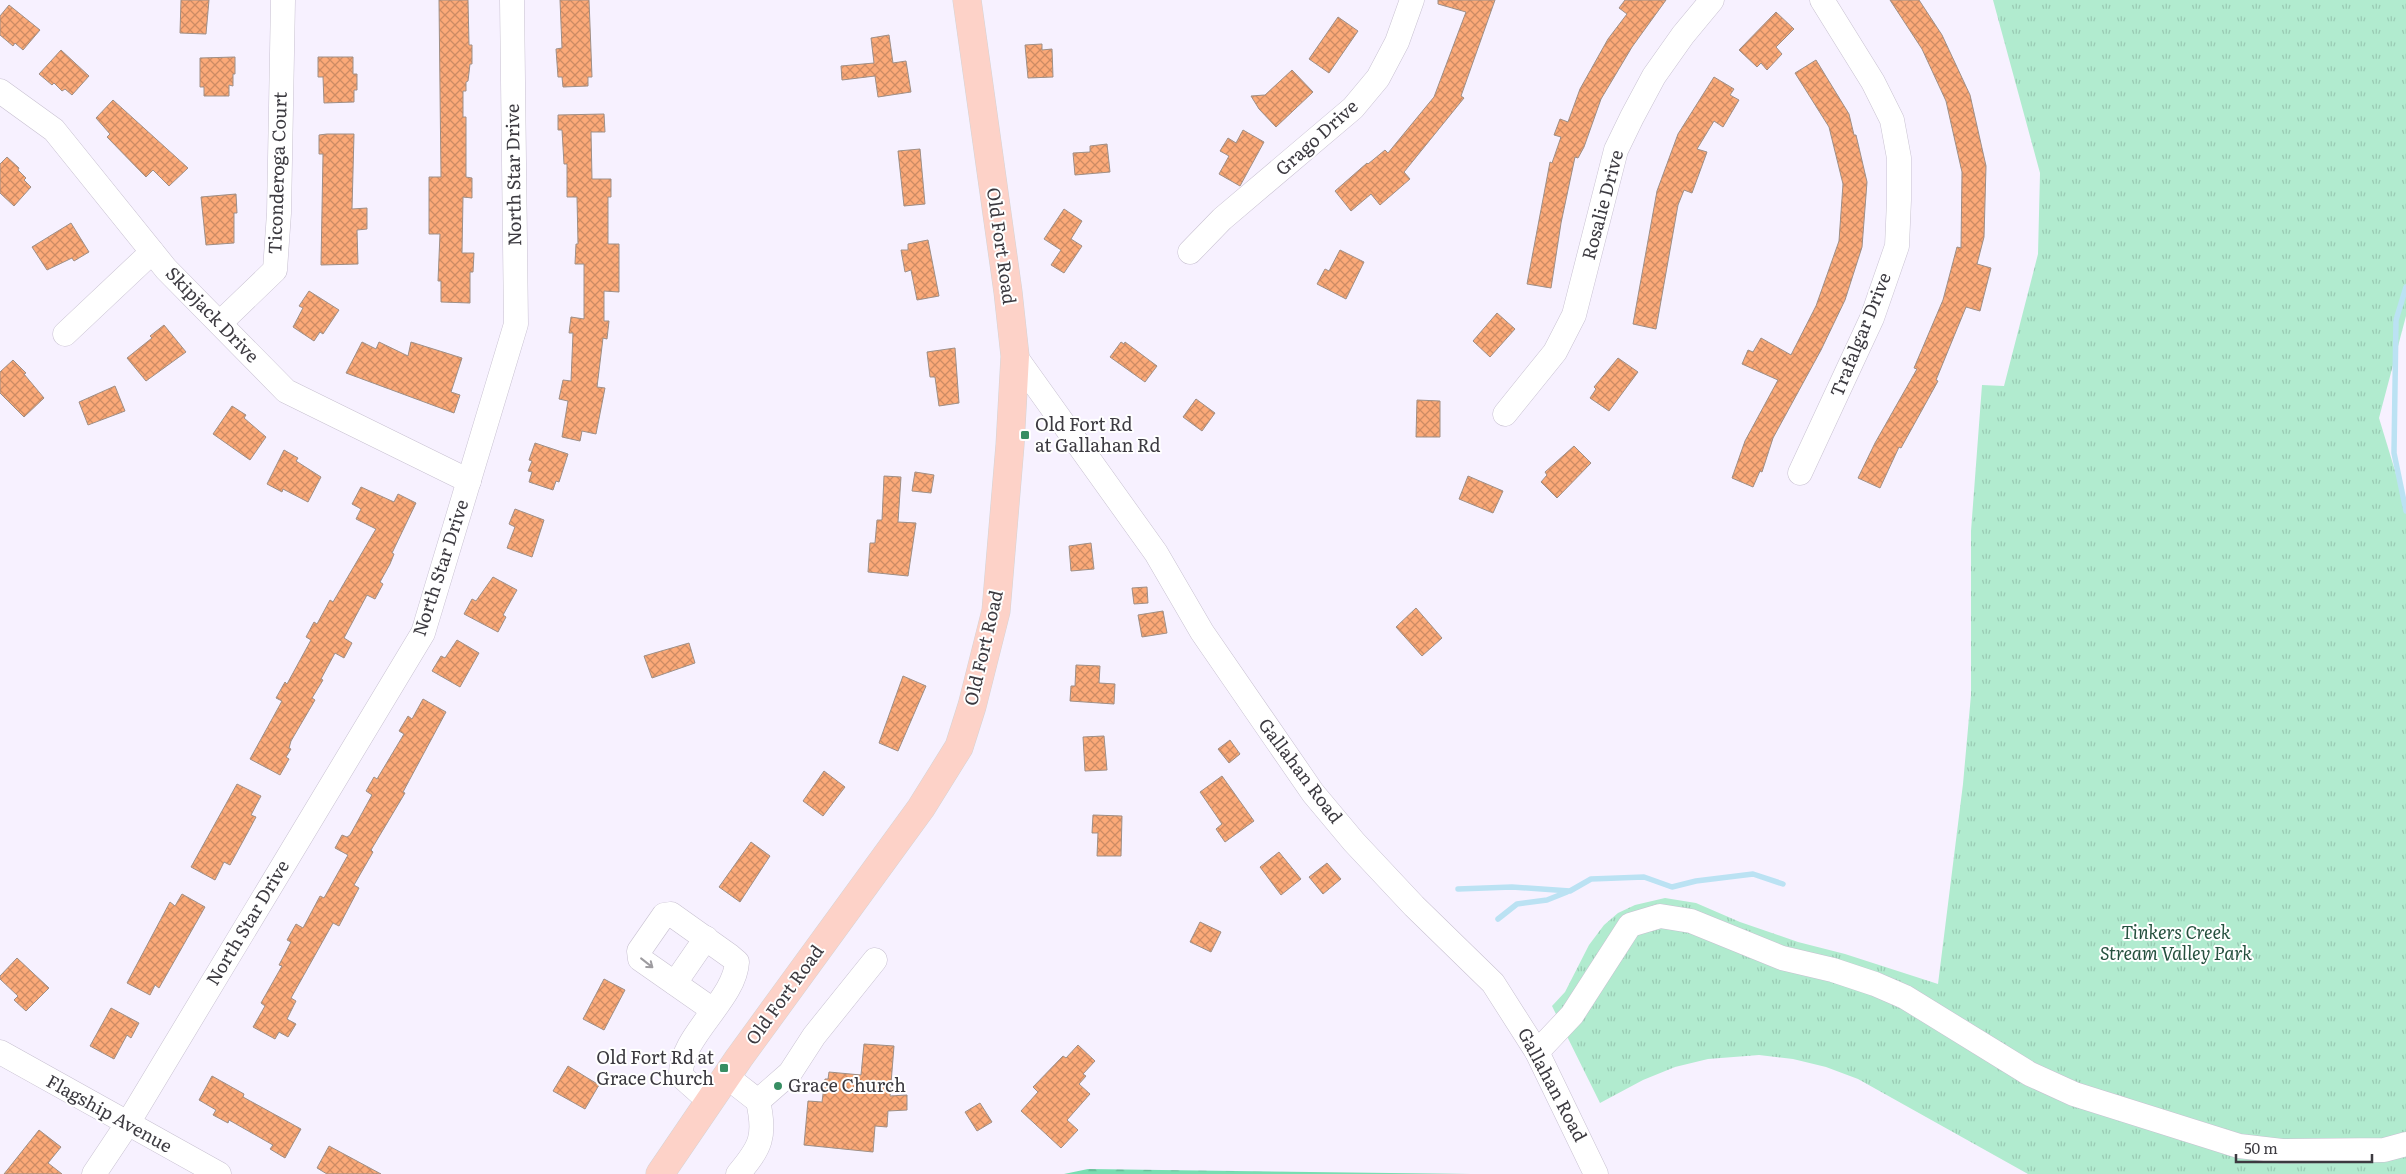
<svg xmlns="http://www.w3.org/2000/svg" width="2406" height="1174" font-family="Literata,serif">
<style>
.forest{fill:url(#forest-firs)}
.park{fill:url(#park-tufts)}
.lines{fill:none;stroke-linecap:round;stroke-linejoin:round}
.stream{stroke:#bbe2f3;stroke-width:5.5}
.building{fill:url(#building-cross-hatch);stroke:#9f8f86}
.minor-casing{stroke:#c8c1d1;stroke-width:25}
.major-casing{stroke:#d4d4d5;stroke-width:29}
.minor{stroke:#fff;stroke-width:24}
.major{stroke:#fdd2c8;stroke-width:28}
.oneway{stroke:#9e9ca0}
.poi-dot{fill:#378e63;stroke:#fff;stroke-width:2}
.labels{text-anchor:middle;stroke-width:4;stroke-linejoin:round;paint-order:stroke}
.street-label{font-size:18px;fill:#3c3a40;stroke:#fff}
.poi-label{font-size:18px;fill:#3c3a40;stroke:#fff;text-anchor:start}
.park-label{font-size:18px;font-style:italic;fill:#25503e;stroke:#fff}
</style>
<defs>
<pattern id="forest-firs" width="22" height="20" patternUnits="userSpaceOnUse" patternTransform="scale(1.25)"><rect width="22" height="20" fill="#77deb1"/><path d="M5 1l3.5 6h-7zM16 11l3.5 6h-7z" fill="#68bf99"/></pattern>
<pattern id="park-tufts" width="24" height="20" patternUnits="userSpaceOnUse" patternTransform="scale(1.25)"><rect width="24" height="20" fill="#b1ebcf"/><path d="M3 7l-1-3M5 7V3M7 7l1-3M15 17l-1-3M17 17v-4M19 17l1-3" fill="none" stroke="#99cab3"/></pattern>
<pattern id="building-cross-hatch" width="8" height="8" patternUnits="userSpaceOnUse" patternTransform="scale(1.25)"><rect width="8" height="8" fill="#fba978"/><path d="M0 0l8 8M0 8l8-8" fill="none" stroke="#cc8b64"/></pattern>
</defs>
<rect width="100%" height="100%" fill="#f7f1ff"/>
<!-- forest -->
<path class="forest" d="M1088 1169 1471 1174H1064Z"/>
<!-- park -->
<path class="park" d="M1993 0H2406V316L2379 418 2406 507V1174H2028L1858 1079 1826 1067 1793 1059 1759 1055 1708 1059 1675 1067 1643 1080 1600 1103 1552 1006 1565 992 1589 945 1604 925 1618 913 1635 905 1665 898 1696 903 1740 922 1798 942 1845 954 1938 984 1963 784 1971 695V531L1982 385 2004 386 2038 254 2040 173Z"/>
<g class="lines">
<!-- stream -->
<g class="stream">
<path d="M2406 287 2396 320 2394 453 2406 511"/>
<path d="M1458 889 1512 887 1570 891 1591 879 1644 877 1672 887 1696 881 1753 874 1783 884"/>
<path d="M1498 919 1517 904 1547 900 1567 892"/>
</g>
</g>
<!-- building -->
<g class="building">
<path d="M181 0H209L206 34 180 33Z"/>
<path d="M439 0H468L469 45H472V64H470L468 81 466 82V91H463V117H466V177L472 178V198L463 197 462 253H474L473 272H470V303L441 302V281H438L440 234H429V177H441Z"/>
<path d="M560 0H589L592 77H588V86L563 87 562 77H558L556 49 562 48Z"/>
<path d="M1438 0H1495L1461 96 1464 98 1404 172 1410 179 1380 205 1371 194 1351 211 1335 191 1367 163 1368 164 1385 150 1388 153 1434 97 1466 12 1438 4Z"/>
<path d="M1625 0H1666L1632 47 1601 99 1584 147 1578 158 1575 157 1561 223 1551 288 1527 284 1550 162 1552 163 1561 137 1554 135 1560 119 1568 122 1580 89 1608 39 1627 14 1619 8Z"/>
<path d="M1890 0H1919L1942 35 1970 95 1986 166 1984 237 1977 264 1991 268 1980 311 1966 307 1936 380 1938 381 1901 448 1899 447 1880 488 1858 478 1875 443 1917 369 1914 368 1943 300 1957 247 1961 248 1962 172 1946 101 1922 49Z"/>
<path d="M9 5 40 30 23 50 15 43 13 46 0 35V16Z"/>
<path d="M1776 12 1794 29 1776 47 1782 54 1767 70 1761 63 1757 67 1739 50Z"/>
<path d="M1338 17 1358 31 1329 73 1309 59Z"/>
<path d="M889 35 893 63 906 61 911 92 878 97 875 76 842 80 841 66 874 63 871 38Z"/>
<path d="M1042 44V50L1052 49 1053 77 1028 78 1025 45Z"/>
<path d="M61 50 89 76 72 95 65 89 62 91 54 83 52 85 39 74Z"/>
<path d="M235 57V74H233V86L229 85V96H204V87H200V58Z"/>
<path d="M318 57H353V74H357V90H354V102L324 103 323 77H318Z"/>
<path d="M1816 60 1849 114 1854 135H1856L1867 182 1862 247 1845 300 1821 350 1773 438 1762 472 1760 471 1753 487 1732 478 1745 441 1778 380 1742 364 1748 350 1753 352 1761 338 1791 355 1816 306 1839 241 1843 184 1829 127 1795 73Z"/>
<path d="M1292 70 1313 92 1276 127 1259 109 1251 96 1265 95Z"/>
<path d="M1714 77 1734 89 1730 95 1739 100 1723 127 1714 121 1697 149 1707 152 1692 193 1684 190 1678 205 1656 329 1633 324 1657 191 1678 134Z"/>
<path d="M113 100 188 168 169 186 153 170 146 177 107 137 110 134 96 118Z"/>
<path d="M604 114 605 132H591L592 179H611V197H608V244H619V292L604 291V321H609L607 339 603 338 597 387 605 388 596 434 582 431 580 441 562 437 568 401 559 399 563 380 571 381 573 333H569L571 317 584 319V264H575L576 244H578L577 197H567V164H564L562 130H558V115Z"/>
<path d="M1243 130 1264 142 1240 186 1219 174 1229 156 1220 151 1228 138 1236 143Z"/>
<path d="M327 134H354L352 209 367 208V229L357 230 358 264 321 265 323 154H319V135Z"/>
<path d="M1107 144 1110 172 1075 175 1073 153 1090 152V146Z"/>
<path d="M920 149 925 204 904 206 898 151Z"/>
<path d="M7 157 19 168 18 170 26 178 24 180 31 187 14 206 0 193V164Z"/>
<path d="M236 194 237 213H234V243L206 245 201 197Z"/>
<path d="M1064 209 1082 221 1071 239 1082 246 1064 273 1051 265 1061 250 1044 239Z"/>
<path d="M71 223 89 252 74 261 72 258 47 270 32 247Z"/>
<path d="M928 240 939 296 917 300 911 270 905 272 901 250H908V244Z"/>
<path d="M1340 250 1364 262 1346 299 1317 284 1325 269 1329 271Z"/>
<path d="M309 291 339 310 323 334 320 332 314 341 293 327 303 308 299 306Z"/>
<path d="M1497 313 1515 329 1490 357 1473 341Z"/>
<path d="M164 325 186 352 146 381 127 358 152 338 150 336Z"/>
<path d="M362 342 376 349 379 342 408 356 411 342 462 358 451 392 460 395 454 413 346 373Z"/>
<path d="M1121 342 1124 344 1125 342 1157 366 1145 382 1110 357Z"/>
<path d="M955 348 959 403 939 406 935 377H930L927 352Z"/>
<path d="M1618 358 1638 372 1609 411 1590 398 1596 389 1594 387Z"/>
<path d="M13 360 26 373 24 374 44 398 24 417 0 393V372Z"/>
<path d="M115 386 125 411 88 425 79 402Z"/>
<path d="M1196 399 1215 413 1202 431 1183 417Z"/>
<path d="M1417 400 1440 401V437H1416Z"/>
<path d="M232 406 246 415 244 418 266 437 250 460 213 434Z"/>
<path d="M535 443 568 454 559 482 556 481 553 490 529 482 532 472 528 471 532 461 529 460Z"/>
<path d="M1574 446 1591 463 1557 498 1541 482 1547 475 1545 472Z"/>
<path d="M284 450 298 458 296 461 321 477 308 502 283 489 282 492 267 484Z"/>
<path d="M915 472 934 475 931 493 912 491Z"/>
<path d="M884 476 901 477 898 522 916 523 908 576 868 572 870 543H875L877 520H882Z"/>
<path d="M1468 476 1503 491 1493 513 1459 499Z"/>
<path d="M361 487 394 502 398 494 416 503 392 553 394 554 390 564 380 582 383 584 375 599 367 595 344 638 352 643 344 658 335 653 321 679 323 680 312 698 315 700 291 741 289 748 291 749 286 757 289 759 280 775 250 759 282 701 276 698 285 682 287 684 311 640 306 637 314 622 317 624 330 600 333 602 376 529 356 519 361 509 352 504Z"/>
<path d="M515 509 544 520 532 557 507 548 515 527 509 524Z"/>
<path d="M1091 543 1094 569 1071 571 1069 546Z"/>
<path d="M493 577 517 590 503 615 506 617 498 632 464 614 472 599 476 601Z"/>
<path d="M1147 587 1148 603 1134 604 1132 588Z"/>
<path d="M1416 608 1442 638 1422 656 1396 627Z"/>
<path d="M1163 611 1167 633 1142 637 1138 615Z"/>
<path d="M457 640 479 653 460 687 432 671 441 656 445 658Z"/>
<path d="M689 643 695 663 652 678 644 656Z"/>
<path d="M1076 665 1100 666 1099 683 1115 684 1114 704 1070 701 1071 686H1075Z"/>
<path d="M903 676 926 686 898 751 879 743Z"/>
<path d="M423 699 446 712 403 792 405 793 371 850 373 852 354 885 359 888 339 926 333 923 291 998 296 1001 287 1019 296 1024 288 1037 279 1032 275 1039 253 1027 265 1006 261 1003 282 966 279 965 291 942 287 940 296 924 303 928 320 896 324 898 348 855 335 848 342 835 347 837 350 835 372 795 366 791 374 777 377 779 404 734 399 731 408 716 412 719Z"/>
<path d="M1104 736 1107 770 1085 771 1083 737Z"/>
<path d="M1230 740 1240 754 1229 763 1218 749Z"/>
<path d="M824 771 845 787 823 816 803 801Z"/>
<path d="M1222 776 1254 821 1225 842 1216 829 1222 824 1200 792Z"/>
<path d="M237 784 261 796 251 815 256 817 248 832 230 865 224 862 215 880 191 867Z"/>
<path d="M1093 815 1122 816 1121 856H1097L1098 833H1092Z"/>
<path d="M751 842 770 856 740 902 719 887Z"/>
<path d="M1279 852 1301 879 1281 895 1260 867Z"/>
<path d="M1327 863 1341 879 1323 894 1309 877Z"/>
<path d="M182 894 205 907 159 988 155 985 150 995 127 983 170 902 175 906Z"/>
<path d="M1200 922 1221 932 1211 952 1190 942Z"/>
<path d="M17 958 49 988 26 1011 14 1000 18 996 0 979V976Z"/>
<path d="M604 979 625 990 604 1030 583 1019Z"/>
<path d="M111 1008 139 1023 131 1038 127 1035 114 1059 90 1046Z"/>
<path d="M864 1044 894 1046 890 1096 907 1095V1110L888 1111 887 1127 875 1126 873 1152 804 1145 808 1101 822 1102 825 1079H828L829 1072 861 1075Z"/>
<path d="M1078 1045 1095 1061 1083 1074 1086 1076 1079 1084 1090 1094 1067 1120 1078 1130 1061 1148 1021 1111 1038 1092 1033 1087 1063 1056 1066 1058Z"/>
<path d="M568 1066 599 1085 585 1109 553 1091Z"/>
<path d="M212 1076 244 1094 243 1097 301 1129 285 1158 270 1149 273 1145 229 1120 228 1123 213 1115 216 1110 199 1100Z"/>
<path d="M980 1103 992 1122 977 1131 965 1112Z"/>
<path d="M39 1130 61 1147 48 1163 62 1174H4Z"/>
<path d="M329 1146 381 1174H327L317 1168Z"/>
</g>
<g class="lines">
<!-- minor casing -->
<g class="minor-casing">
<g id="minor">
<path d="M0 91 54 130 166 269 286 391 469 481"/>
<path d="M1190 252 1222 219 1353 108 1378 78 1397 42 1412 0"/>
<path d="M220 323 275 270 279 213 283 0"/>
<path d="M65 334 152 252"/>
<path d="M1015 356 1156 553 1202 632 1313 793 1354 842 1414 906 1493 983 1537 1052 1596 1174"/>
<path d="M1505 414 1555 352 1574 315 1616 150 1632 117 1654 76 1683 35 1712 0"/>
<path d="M1800 473 1872 318 1897 246 1899 200V158L1892 120 1873 82 1822 0"/>
<path d="M675 983 706 938"/>
<path d="M0 1052 219 1174"/>
<path d="M1537 1052 1572 1015 1630 925 1660 916 1691 921 1782 958 1833 970 1875 984 1905 997 2030 1074 2074 1094 2239 1146 2282 1151 2384 1150 2406 1144"/>
<path d="M726 1076 758 1101 790 1073 814 1036 875 960"/>
<path d="M709 1101 681 1076C679 1037 735 1000 737 962L730 956 671 914 664 915 639 951 640 959 713 1010"/>
<path d="M94 1174 128 1123 423 633 516 324 512 0"/>
<path d="M738 1174C761 1147 766 1136 758 1101"/>
</g>
</g>
<!-- major casing -->
<g class="major-casing">
<path id="major" d="M660 1174 739 1058 921 808 959 747 972 706 996 611 1010 445 1015 356 1008 292 967 0"/>
</g>
<!-- minor -->
<use href="#minor" class="minor"/>
<!-- major -->
<use href="#major" class="major"/>
</g>
<!-- one-way arrows -->
<defs><path id="oneway-shaft" d="M-6 0H5M1.5-3L5.5 0L1.5 3" fill="none" stroke-width="1.6" stroke-linecap="round" stroke-linejoin="round" transform="scale(1.25)"/></defs>
<use class="oneway" href="#oneway-shaft" transform="translate(647 963) rotate(38)"/>
<!-- markers -->
<g class="poi-dot">
<rect x="1020" y="430" width="10" height="10" rx="2.5"/>
<rect x="719" y="1063" width="10" height="10" rx="2.5"/>
<circle cx="778" cy="1086" r="5"/>
</g>
<g class="labels">
<!-- street labels -->
<g class="street-label">
<text transform="translate(1317 138) rotate(-42)" y="6">Grago Drive</text>
<text transform="translate(278 173) rotate(-88)" y="6">Ticonderoga Court</text>
<text transform="translate(514 175) rotate(-91)" y="6">North Star Drive</text>
<text transform="translate(1603 205) rotate(-75)" y="6">Rosalie Drive</text>
<text transform="translate(1001 246) rotate(82)" y="6">Old Fort Road</text>
<text transform="translate(212 315) rotate(46)" y="6">Skipjack Drive</text>
<text transform="translate(1861 335) rotate(-68)" y="6">Trafalgar Drive</text>
<text transform="translate(441 568) rotate(-72)" y="6">North Star Drive</text>
<text transform="translate(984 648) rotate(-77)" y="6">Old Fort Road</text>
<text transform="translate(1300 771) rotate(53)" y="6">Gallahan Road</text>
<text transform="translate(248 923) rotate(-59)" y="6">North Star Drive</text>
<text transform="translate(785 995) rotate(-54)" y="6">Old Fort Road</text>
<text transform="translate(1552 1085) rotate(62)" y="6">Gallahan Road</text>
<text transform="translate(109 1114) rotate(29)" y="6">Flagship Avenue</text>
</g>
<!-- poi labels -->
<g class="poi-label">
<text x="1035" y="431">Old Fort Rd<tspan x="1035" dy="21">at Gallahan Rd</tspan></text>
<text x="714" y="1064" text-anchor="end">Old Fort Rd at<tspan x="714" dy="21">Grace Church</tspan></text>
<text x="788" y="1092">Grace Church</text>
</g>
<!-- park labels -->
<g class="park-label">
<text x="2176" y="939">Tinkers Creek<tspan x="2176" dy="21">Stream Valley Park</tspan></text>
</g>
</g>
<!-- scale -->
<path d="M2236 1154v8h136v-8" fill="none" stroke="#3c3a40" stroke-width="2.5"/>
<text x="2244" y="1154" font-size="15" fill="#3c3a40" stroke="#ffffff" stroke-width="4" paint-order="stroke">50 m</text>
</svg>
